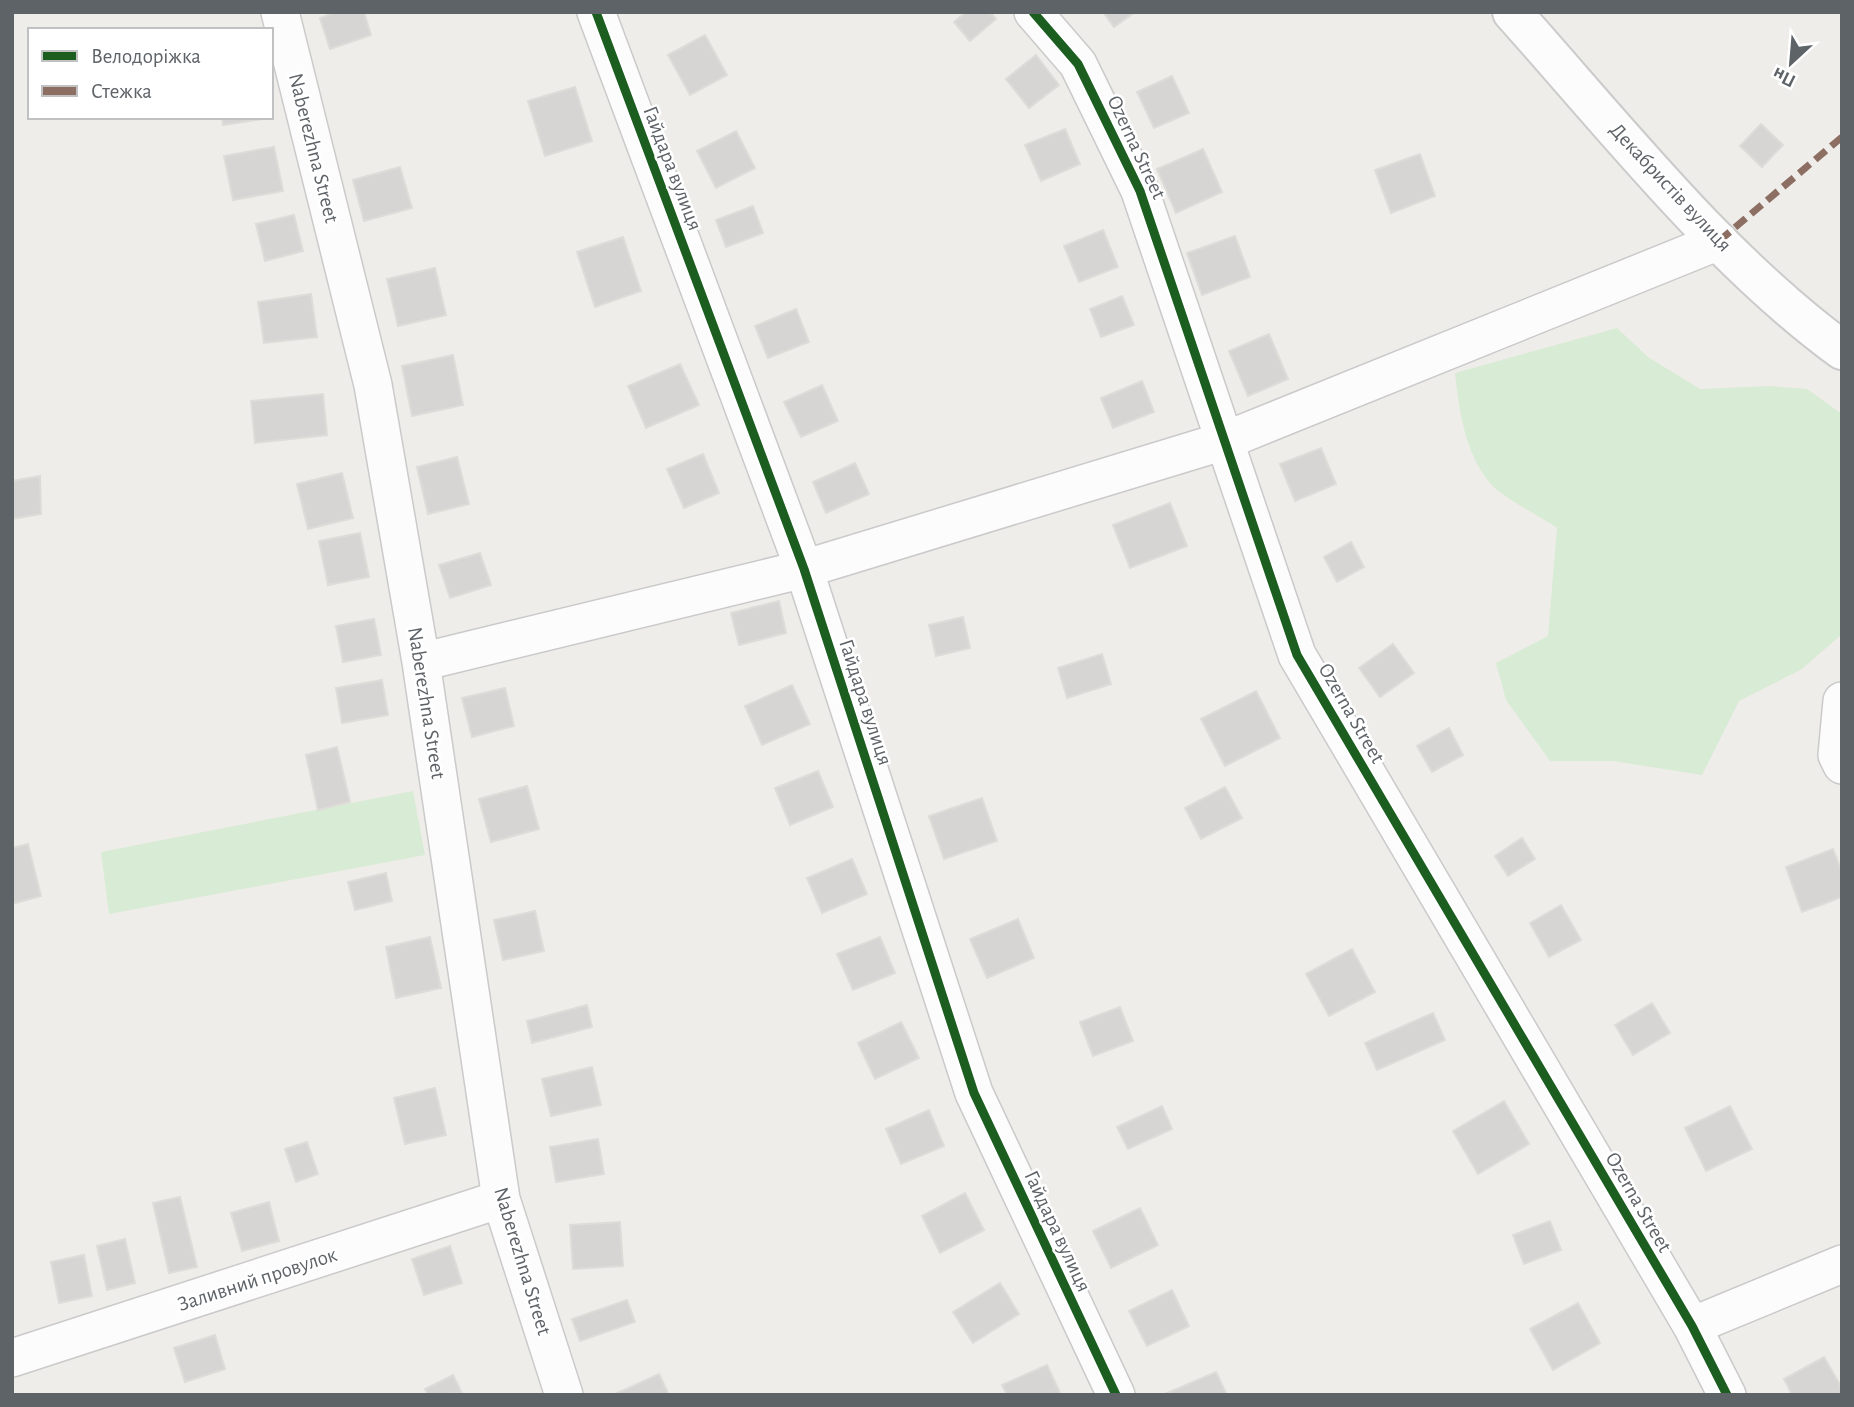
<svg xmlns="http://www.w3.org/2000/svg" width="1854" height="1407" viewBox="0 0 1854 1407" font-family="'Alegreya Sans',sans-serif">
<rect width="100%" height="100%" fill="#efede9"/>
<path fill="#d8ebd4" d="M1617 328 1648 357 1700 389 1770 386 1807 389 1842 414V634L1802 669 1739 701 1702 775 1613 761H1550L1506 700 1496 663 1548 636 1557 528C1539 515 1502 498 1489 482 1465 452 1459 410 1455 373Z
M413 791 425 855 109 914 101 852Z"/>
<path fill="#d6d5d3" stroke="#dedcd8" stroke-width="2" d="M336 12H364L371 35 330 49 320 18Z
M966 12H990L996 19 970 41 954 22Z
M1103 12H1135L1114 27Z
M705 35 727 75 690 95 668 55Z
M1036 55 1059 85 1029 108 1006 79Z
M1172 76 1189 113 1154 128 1137 92Z
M575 87 592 141 545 156 528 101Z
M222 117H263V119L223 125Z
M1761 124 1783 145 1762 167 1740 146Z
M1065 129 1080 164 1041 181 1025 145Z
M736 131 755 168 716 188 697 151Z
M274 147 283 191 233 200 224 156Z
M1203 149 1222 192 1176 213 1157 169Z
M1420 154 1435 196 1391 213 1375 170Z
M400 167 412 208 364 221 353 180Z
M753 206 763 233 726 247 716 220Z
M294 215 303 251 265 261 256 224Z
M1103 230 1118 267 1079 282 1064 246Z
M1235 236 1250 277 1202 295 1187 253Z
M623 237 641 291 595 307 577 252Z
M435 268 446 315 398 326 387 279Z
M311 294 317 337 264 343 258 302Z
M1122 296 1134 325 1101 337 1090 309Z
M796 309 809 342 768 358 755 326Z
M1269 334 1288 379 1248 396 1229 351Z
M453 355 463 405 412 416 402 366Z
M680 364 699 405 646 428 628 386Z
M1142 381 1154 412 1113 428 1101 398Z
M822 385 838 421 801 437 784 402Z
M323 394 327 435 255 443 251 401Z
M1321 448 1336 484 1295 501 1280 464Z
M703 454 719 493 684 508 667 469Z
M457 457 469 504 428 514 417 467Z
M855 463 869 494 826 513 813 482Z
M342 473 353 518 308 529 297 484Z
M40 476 41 514 12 519V481Z
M1170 503 1187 546 1130 568 1113 525Z
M360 533 369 577 328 585 319 541Z
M1351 542 1364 567 1337 582 1324 557Z
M480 553 491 585 450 598 439 565Z
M779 601 786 633 739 645 731 613Z
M963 617 970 648 936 656 929 625Z
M374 619 381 655 343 662 336 626Z
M1393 644 1414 673 1380 697 1359 668Z
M1102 654 1111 684 1067 698 1058 668Z
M382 680 388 715 342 723 336 688Z
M792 685 810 724 762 745 745 706Z
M505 688 514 726 472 737 462 698Z
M1256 691 1280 738 1225 766 1201 719Z
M1449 728 1463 755 1432 772 1417 746Z
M337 747 350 802 318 810 306 755Z
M818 771 833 807 790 825 775 788Z
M527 786 539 829 491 842 479 799Z
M1225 787 1242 818 1201 839 1185 808Z
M982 798 997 841 944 859 929 816Z
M1522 838 1535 859 1508 876 1495 856Z
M28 844 41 896 12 904V848Z
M1833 849 1842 872V897L1802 912 1786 867Z
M852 859 867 894 822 913 807 878Z
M386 873 392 901 355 910 348 882Z
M1561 905 1581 940 1549 957 1530 923Z
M535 911 544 951 503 960 494 920Z
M1018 919 1034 958 987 978 970 939Z
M430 937 441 988 396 998 386 947Z
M880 937 895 973 853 990 837 954Z
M1352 949 1375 992 1329 1016 1306 974Z
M1652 1003 1670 1033 1633 1055 1615 1025Z
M587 1005 592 1027 532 1043 527 1021Z
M1120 1007 1133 1041 1093 1056 1080 1022Z
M1433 1013 1445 1040 1377 1070 1365 1043Z
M901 1022 919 1058 875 1079 858 1043Z
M592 1067 601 1105 551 1116 542 1079Z
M435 1088 446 1135 405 1144 394 1098Z
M1504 1101 1529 1144 1478 1174 1453 1131Z
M1162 1106 1172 1129 1128 1149 1117 1127Z
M1730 1106 1752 1149 1706 1171 1685 1128Z
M929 1110 944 1146 901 1164 886 1129Z
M598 1139 604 1174 556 1182 550 1147Z
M307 1142 318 1174 296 1182 285 1149Z
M965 1193 984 1230 940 1253 922 1216Z
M180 1197 197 1267 169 1273 153 1203Z
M269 1202 279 1241 242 1251 231 1213Z
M1140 1208 1158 1245 1111 1268 1093 1231Z
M1550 1221 1561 1250 1524 1264 1513 1235Z
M620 1222 623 1266 573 1269 570 1225Z
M125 1239 135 1283 107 1290 97 1246Z
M450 1246 462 1283 424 1295 412 1259Z
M84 1255 92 1296 59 1303 51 1262Z
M1000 1283 1019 1314 973 1343 953 1312Z
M1172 1290 1189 1326 1147 1346 1129 1311Z
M627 1300 635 1322 580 1341 572 1319Z
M1578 1303 1600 1343 1553 1370 1530 1329Z
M215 1335 225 1369 185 1382 174 1348Z
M1824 1357 1842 1388V1394L1792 1395 1784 1379Z
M1047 1365 1061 1395H1007L1002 1385Z
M1216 1372 1227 1395H1165V1394Z
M659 1374 669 1395H613Z
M453 1375 462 1393 428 1395 425 1389Z"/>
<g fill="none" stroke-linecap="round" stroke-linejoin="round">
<defs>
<path id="street" d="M280 12 373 385 421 662 501 1199 564 1395
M596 12 804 569 974 1093 1116 1395
M1033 12 1078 64 1140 191 1297 655 1692 1326 1727 1395
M421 662 804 569 1224 441 1719 241
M1842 701 1837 755 1842 765
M1692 1326 1842 1264
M12 1358 501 1199"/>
<path id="secondary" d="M1512 12C1614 126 1719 260 1842 350"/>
</defs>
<use href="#street" stroke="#cacaca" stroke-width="40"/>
<use href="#secondary" stroke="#cbcbcb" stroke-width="42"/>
<use href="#street" stroke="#fdfcfc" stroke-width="37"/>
<use href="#secondary" stroke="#fdfcfc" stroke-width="38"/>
<path stroke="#8d6e63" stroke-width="7" stroke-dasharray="14 7" stroke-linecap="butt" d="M1719 241 1842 137"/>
<defs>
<path id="cycleway" d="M596 12 804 569 974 1093 1116 1395
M1033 12 1078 64 1140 191 1297 655 1692 1326 1727 1395"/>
</defs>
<use href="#cycleway" stroke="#fff" stroke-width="13"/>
<use href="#cycleway" stroke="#1b5e20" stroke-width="9"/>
</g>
<g text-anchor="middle" stroke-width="5" stroke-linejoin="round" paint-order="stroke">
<g font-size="21" fill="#5e6368" stroke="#fff">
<text transform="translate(1137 147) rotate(65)" y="7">Ozerna Street</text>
<text transform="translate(314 148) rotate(76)" y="7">Naberezhna Street</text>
<text transform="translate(673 168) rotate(69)" y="7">Гайдара вулиця</text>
<text transform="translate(1671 187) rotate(47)" y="7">Декабристів вулиця</text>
<text transform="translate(866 702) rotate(72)" y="7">Гайдара вулиця</text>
<text transform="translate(427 703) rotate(81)" y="7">Naberezhna Street</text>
<text transform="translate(1352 713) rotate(60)" y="7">Ozerna Street</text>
<text transform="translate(1639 1202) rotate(60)" y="7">Ozerna Street</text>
<text transform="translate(1058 1231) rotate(65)" y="7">Гайдара вулиця</text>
<text transform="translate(523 1261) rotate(73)" y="7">Naberezhna Street</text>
<text transform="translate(257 1279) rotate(-18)" y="7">Заливний провулок</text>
</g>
</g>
<rect width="1854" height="1407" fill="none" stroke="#5e6368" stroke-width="28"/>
<rect x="28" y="28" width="245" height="91" fill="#ffffff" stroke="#bfc1c3" stroke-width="2"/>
<rect x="42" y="51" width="35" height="10" fill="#1b5e20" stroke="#bfc1c3" stroke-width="2"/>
<text x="91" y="63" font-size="21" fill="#5e6368">Велодоріжка</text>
<rect x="42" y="86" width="35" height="10" fill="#8d6e63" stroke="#bfc1c3" stroke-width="2"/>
<text x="91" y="98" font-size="21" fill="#5e6368">Стежка</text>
<g transform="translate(1791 63) rotate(206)" stroke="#ffffff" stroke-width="5" paint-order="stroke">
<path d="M0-5L12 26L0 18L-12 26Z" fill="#5e6368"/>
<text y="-10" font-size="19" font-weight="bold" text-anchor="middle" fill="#5e6368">Пн</text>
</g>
</svg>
